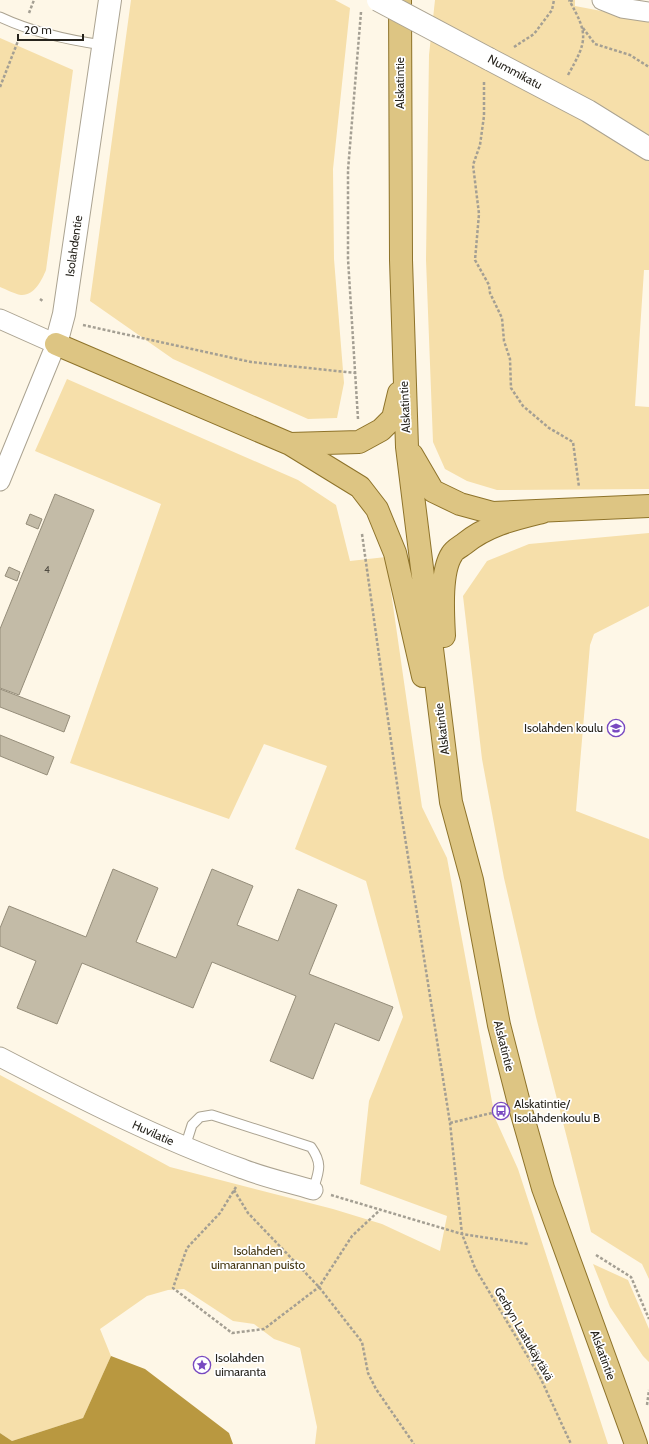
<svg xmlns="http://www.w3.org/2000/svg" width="649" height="1444" viewBox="0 0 649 1444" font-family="Cabin,sans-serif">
<rect width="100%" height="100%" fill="#fef7e7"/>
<path fill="#f6dfaa" d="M131 0H335L350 8 333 169 334 259 344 383 337 418 308 419 173 359 90 301Z
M435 0H575V6L649 20V270H644L635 406 649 407V489L497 490 467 481 445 469 433 442 426 260 429 55Z
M0 38 73 70 46 270C42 280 34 296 21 295 14 294 6 289 0 287Z
M67 379 298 480 336 505 350 561 386 557 422 807 447 858 495 1118 518 1169 608 1444H315L317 1427 300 1348 274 1339 254 1324 233 1321 184 1289 168 1290 147 1296 100 1329 111 1356 83 1418 12 1441 0 1433V1075L170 1167 333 1209 382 1224 440 1251 447 1216 360 1184 369 1101 403 1017 366 881 295 849 327 766 264 744 229 819 70 763 161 504 35 451Z
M649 533V606L594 634 590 645 576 811 649 839V1279L642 1264 591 1232 536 1017 504 878 482 759 463 596 487 561 529 544Z
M593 1264 628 1280 649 1329V1362L643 1356 610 1307Z"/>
<path fill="#b99840" d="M111 1356 145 1369 229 1433 233 1444H0V1433L12 1441 83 1418Z"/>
<path fill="#c3bba7" stroke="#958d7a" d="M55 494 94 510 19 695 0 688V629Z
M30 514 42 519 38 529 26 524Z
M9 567 20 572 17 581 5 576Z
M0 689 70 716 64 732 0 707Z
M0 735 54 757 47 775 0 756Z
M113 869 158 888 136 942 176 958 212 869 253 886 237 925 278 941 298 889 337 905 309 974 393 1007 379 1041 335 1023 313 1079 270 1061 296 996 212 962 193 1008 82 963 57 1024 17 1008 36 961 0 946V928L9 906 86 937Z"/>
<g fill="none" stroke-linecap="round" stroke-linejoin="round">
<defs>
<path id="lane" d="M0 17C32 32 68 40 103 45
M185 1147 192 1125 200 1117 212 1115 311 1147C323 1164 319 1171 313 1190"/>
<path id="street" d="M602 0 622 8 649 12
M0 319 56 344 0 481
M0 1057C79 1098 159 1139 243 1169 266 1178 290 1183 313 1190"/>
<path id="secondary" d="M489 59 588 111 649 149
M56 344 64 314 110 0"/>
<path id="primary" d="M400 0 401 260 407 447 451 802 472 880 499 1025 520 1107 543 1188 636 1444
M56 344 290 444 360 487 377 509 395 553 423 676
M290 444 359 442 381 430 393 418 399 393
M412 455 433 491 460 504 493 513 649 506
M444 636C443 615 440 572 452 554 454 550 460 547 464 544 487 525 514 519 542 512"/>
</defs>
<use href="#lane" stroke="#aba391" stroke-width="11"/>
<use href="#street" stroke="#aba391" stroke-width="21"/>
<use href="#secondary" stroke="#aba391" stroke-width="24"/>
<use href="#primary" stroke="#8e732a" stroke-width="24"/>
<path stroke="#a49f93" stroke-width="2.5" stroke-dasharray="3 2" stroke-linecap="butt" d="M570 1 574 0
M29 13 34 0
M583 28 595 44 630 55 649 67
M514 47 534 34 552 10 554 0
M568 75C587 41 589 35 569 0
M484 82V116L480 145 473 165 479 214 475 260 489 285 490 293 502 318 504 341 510 359 511 388 523 406 549 428 573 442 579 487
M0 87 18 41
M40 299 44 302
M83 325 251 362 356 373
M358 419 348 259V170L361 12
M362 534 401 812 450 1123 462 1234 475 1268 540 1377 571 1444
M450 1123 500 1111
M236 1187 220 1213 187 1248 173 1288 232 1333 264 1329 319 1287 352 1236 381 1209
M234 1190 248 1213 319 1287 362 1342 368 1373 376 1389 414 1444
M331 1195 462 1234 528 1244
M596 1255 631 1277 649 1319
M647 1405 649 1390"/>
<use href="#lane" stroke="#fff" stroke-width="9"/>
<use href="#street" stroke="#fff" stroke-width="19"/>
<use href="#secondary" stroke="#fff" stroke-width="22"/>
<use href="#primary" stroke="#ddc583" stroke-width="22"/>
<defs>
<path id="secondary-bridge" d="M378 0 489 59"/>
</defs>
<use href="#secondary-bridge" stroke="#aba391" stroke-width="24" stroke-linecap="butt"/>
<use href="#secondary-bridge" stroke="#fff" stroke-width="22"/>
</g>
<defs>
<symbol id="school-ring" viewBox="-11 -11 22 22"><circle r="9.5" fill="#fff" stroke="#7849c1" stroke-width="1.5"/><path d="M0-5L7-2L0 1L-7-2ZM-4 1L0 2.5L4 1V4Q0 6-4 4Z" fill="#7849c1"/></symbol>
<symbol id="bus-ring" viewBox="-11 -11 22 22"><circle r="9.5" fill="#fff" stroke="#7849c1" stroke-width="1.5"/><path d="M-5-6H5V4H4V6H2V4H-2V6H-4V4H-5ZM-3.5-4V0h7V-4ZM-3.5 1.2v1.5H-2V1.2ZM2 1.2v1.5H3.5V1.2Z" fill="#7849c1"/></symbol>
<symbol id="sight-ring" viewBox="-11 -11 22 22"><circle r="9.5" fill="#fff" stroke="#7849c1" stroke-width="1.5"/><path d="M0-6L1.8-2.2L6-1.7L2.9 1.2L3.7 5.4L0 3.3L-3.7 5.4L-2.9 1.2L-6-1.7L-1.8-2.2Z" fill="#7849c1"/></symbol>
</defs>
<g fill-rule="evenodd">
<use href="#school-ring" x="606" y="718" width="20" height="20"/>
<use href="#bus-ring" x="491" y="1101" width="20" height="20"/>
<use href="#sight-ring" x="192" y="1355" width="20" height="20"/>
</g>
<g text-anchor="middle" stroke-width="3.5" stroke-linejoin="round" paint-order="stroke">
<g font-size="10" fill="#4e4a40">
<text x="47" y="573">4</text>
</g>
<g font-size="12" fill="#27241d" stroke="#fff">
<text transform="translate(515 72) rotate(28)" y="4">Nummikatu</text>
<text transform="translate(400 83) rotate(-90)" y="4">Alskatintie</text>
<text transform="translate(74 246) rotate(-82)" y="4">Isolahdentie</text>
<text transform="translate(405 407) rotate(-93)" y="4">Alskatintie</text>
<text transform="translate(442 729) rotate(-97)" y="4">Alskatintie</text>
<text transform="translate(504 1046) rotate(76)" y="4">Alskatintie</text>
<text transform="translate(153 1133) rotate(24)" y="4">Huvilatie</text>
<text transform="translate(524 1334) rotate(60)" y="4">Gerbyn Laatukäytävä</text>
<text transform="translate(603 1355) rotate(70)" y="4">Alskatintie</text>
</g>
<g font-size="12" fill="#27241d" stroke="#fff" text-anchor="start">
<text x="603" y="732" text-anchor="end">Isolahden koulu</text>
<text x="514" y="1108">Alskatintie/<tspan x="514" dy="14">Isolahdenkoulu B</tspan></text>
<text x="215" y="1362">Isolahden<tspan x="215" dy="14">uimaranta</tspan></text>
</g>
<g font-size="12" fill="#43350f" stroke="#fff">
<text x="258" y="1255">Isolahden<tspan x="258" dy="14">uimarannan puisto</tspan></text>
</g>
</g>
<path d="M18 34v6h65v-6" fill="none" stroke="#27241d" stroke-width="2"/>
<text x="24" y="34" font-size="12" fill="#27241d" stroke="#ffffff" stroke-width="3" paint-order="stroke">20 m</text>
</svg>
